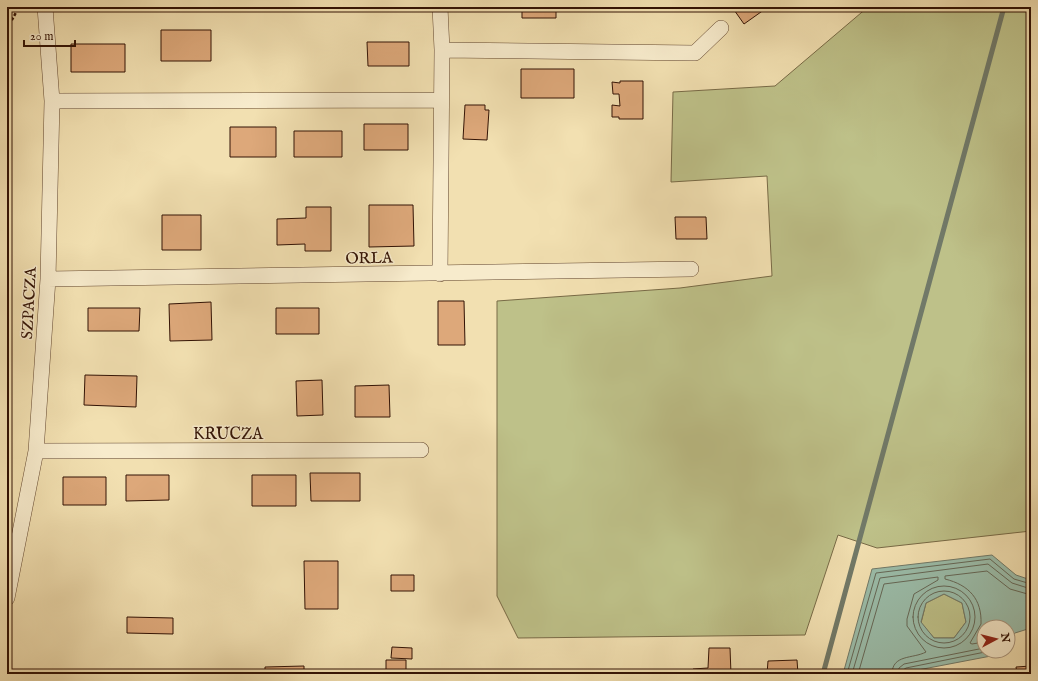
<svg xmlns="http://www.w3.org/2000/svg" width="1038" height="681" viewBox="0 0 1038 681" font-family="'IM FELL English',serif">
<rect width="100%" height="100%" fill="#f2e0b1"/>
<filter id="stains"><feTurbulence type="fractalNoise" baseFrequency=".005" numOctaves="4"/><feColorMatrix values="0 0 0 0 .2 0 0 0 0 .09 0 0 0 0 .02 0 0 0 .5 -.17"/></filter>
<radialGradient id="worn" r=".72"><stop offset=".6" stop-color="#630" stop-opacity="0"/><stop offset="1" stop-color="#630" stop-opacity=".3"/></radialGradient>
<path fill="#bec189" stroke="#786a46" d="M868 7H1031V531L877 548 838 535 805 635 518 638 497 596V301L680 288 772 276 767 176 671 182 673 92 775 86Z
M944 594 962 603 966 622 954 638H934L921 623 926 603Z"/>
<path fill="#9bbdaa" stroke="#717968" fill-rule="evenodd" d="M992 555 1016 575 1031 580V628L1015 633 1008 640V627H984V651H996L991 656 897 674H843L872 569ZM944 594 962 603 966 622 954 638H934L921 622 926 603Z"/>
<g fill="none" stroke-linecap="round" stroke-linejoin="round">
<path stroke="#666857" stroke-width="1" d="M913 617a31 31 0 1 1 62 0a31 31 0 1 1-62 0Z
M918 617a26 26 0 1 1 52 0a26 26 0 1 1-52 0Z
M984 642 972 644 970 643 981 624C982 599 969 585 945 579V576L987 571 1010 589 1031 595
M847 674 876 573 990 559 1014 579 1031 584
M852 674 880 578 988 564 1012 583 1031 589
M858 674 884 584 938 577V580L914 594 907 619V626L926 652C913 659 892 654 892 674
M898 674 899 668 904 664 984 648
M903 674V670L906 668 990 651"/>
<path stroke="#717968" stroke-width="5" d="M823 674 1004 7"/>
</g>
<path fill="#dda87a" stroke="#321204" d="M522 7H556V18H522Z
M732 7H768L744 24Z
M161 30H211V61H161Z
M367 42H409V66H368Z
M71 44H125V72H71Z
M521 69H574V98H521Z
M620 81H643V119H619V117H612V105L620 106 619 94H613L612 82 620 83Z
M465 105H485V110H489L487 140 463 139Z
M364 124H408V150H364Z
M230 127H276V157H230Z
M294 131H342V157H294Z
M369 205H413L414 246 369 247Z
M306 207H331V251H305V244L277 245V219L306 218Z
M162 215H201V250H162Z
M675 217H706L707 239H676Z
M438 301H464L465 345H438Z
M211 302 212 340 170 341 169 304Z
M88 308H140L139 331H88Z
M276 308H319V334H276Z
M85 375 137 376 136 407 84 405Z
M322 380 323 415 297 416 296 381Z
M389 385 390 417H355V386Z
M310 473H360V501H311Z
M126 475H169V500L126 501Z
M252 475H296V506H252Z
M63 477H106V505H63Z
M304 561H338V609H305Z
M391 575H414V591H391Z
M127 617 173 618V634L127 633Z
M392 647 412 648V659L391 658Z
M709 648H730L731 674H693V669L708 668Z
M386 660H406V674H386Z
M797 660 798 674H767L768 661Z
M304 666V674H265V667Z
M1031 666V674H1017L1016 667Z"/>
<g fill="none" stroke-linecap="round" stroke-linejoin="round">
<defs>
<path id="street" d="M442 50 695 53 721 28
M52 101 441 100
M440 274 442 50 440 7
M48 279 691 269
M36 451 421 450
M7 598 36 451 48 279 52 101 45 7"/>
</defs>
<use href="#street" stroke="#62462f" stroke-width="16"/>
<path stroke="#321204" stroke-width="2.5" stroke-dasharray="3 2" stroke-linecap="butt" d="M7 29 19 7"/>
<use href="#street" stroke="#f7ebcc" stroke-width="15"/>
</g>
<g text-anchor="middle" stroke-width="3" stroke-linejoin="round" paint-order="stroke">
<g font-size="16" fill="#321204" stroke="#f7ebcc">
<text transform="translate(369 257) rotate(-1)" y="6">ORLA</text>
<text transform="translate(28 303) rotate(-87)" y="6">SZPACZA</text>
<text x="228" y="439">KRUCZA</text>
</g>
</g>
<rect width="1038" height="681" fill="none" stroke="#f2e0b1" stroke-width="24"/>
<rect x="8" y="8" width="1022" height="665" fill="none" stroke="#321204" stroke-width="2"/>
<rect x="12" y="12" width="1014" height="657" fill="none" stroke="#321204"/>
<g transform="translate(996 639) rotate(83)"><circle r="19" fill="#f7ebcc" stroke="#a8947c"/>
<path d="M0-3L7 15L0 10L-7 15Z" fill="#8f2418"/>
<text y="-6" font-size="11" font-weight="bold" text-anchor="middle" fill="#321204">N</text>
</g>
<path d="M24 40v6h51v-6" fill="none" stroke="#321204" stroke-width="2"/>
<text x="30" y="40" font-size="12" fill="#321204" stroke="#f7ebcc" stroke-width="3" paint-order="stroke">20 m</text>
<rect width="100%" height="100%" filter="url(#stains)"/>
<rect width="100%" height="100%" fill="url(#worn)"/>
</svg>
